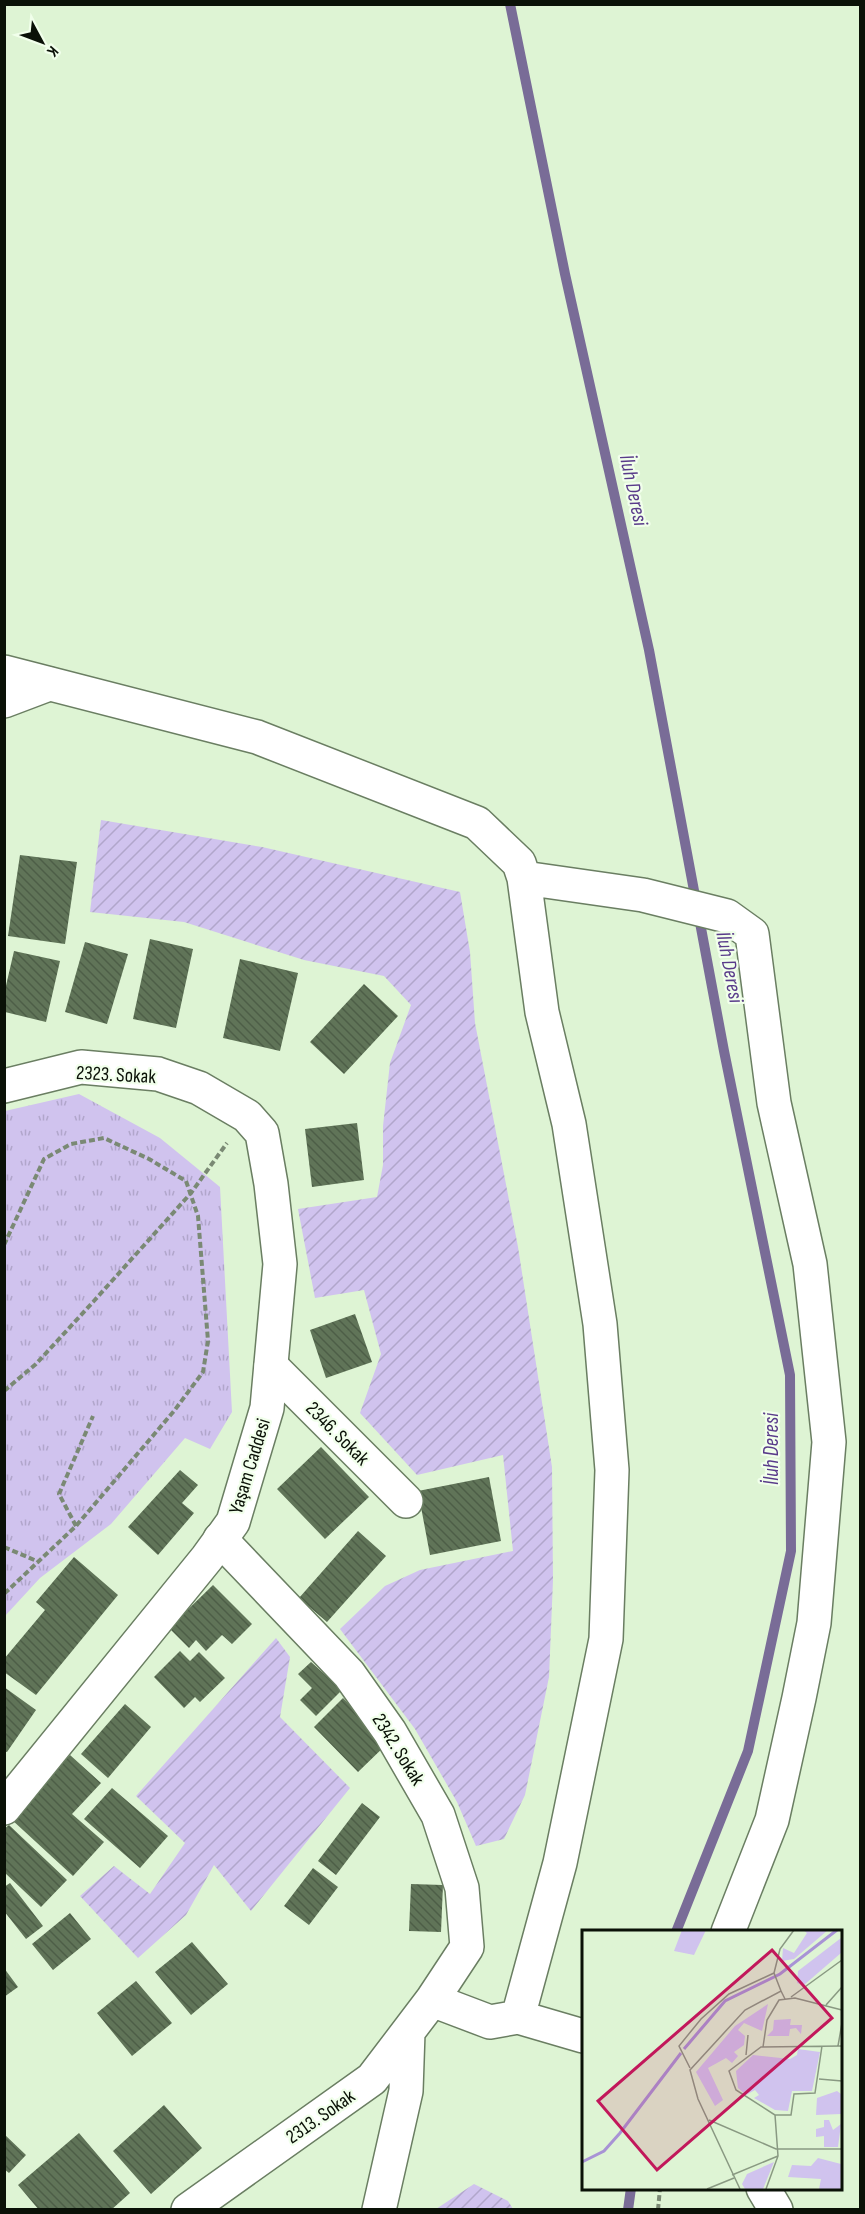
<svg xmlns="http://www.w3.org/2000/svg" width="865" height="2214" viewBox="0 0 865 2214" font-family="'Sofia Sans Condensed',sans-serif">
<defs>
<pattern id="park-tufts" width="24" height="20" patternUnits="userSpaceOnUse" patternTransform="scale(1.5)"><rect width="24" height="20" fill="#d0c3ee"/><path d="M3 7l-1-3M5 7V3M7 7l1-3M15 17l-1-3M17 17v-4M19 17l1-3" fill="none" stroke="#b1a6cb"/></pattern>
<pattern id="garden-furrows" width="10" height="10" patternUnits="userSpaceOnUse" patternTransform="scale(1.5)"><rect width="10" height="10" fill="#d0c3ee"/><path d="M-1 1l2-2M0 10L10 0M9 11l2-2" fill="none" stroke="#b1a6cb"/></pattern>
<pattern id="building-back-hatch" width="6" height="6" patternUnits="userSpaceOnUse" patternTransform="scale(1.5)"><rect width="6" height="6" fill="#607458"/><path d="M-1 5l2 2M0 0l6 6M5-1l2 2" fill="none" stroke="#4d5e47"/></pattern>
</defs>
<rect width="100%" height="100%" fill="#def4d4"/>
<path fill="url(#park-tufts)" d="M79 1094 160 1138 220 1187 232 1412 210 1449 185 1438 111 1524 40 1578 5 1616V1111Z"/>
<path fill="url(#garden-furrows)" d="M101 820 262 847 460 892 470 952 475 1023 518 1247 552 1467 553 1580 549 1677 525 1795 504 1839 476 1846 457 1802 415 1729 340 1629 385 1586 420 1570 513 1551 503 1455 417 1475 360 1413 381 1354 364 1290 315 1298 298 1209 377 1197 383 1165V1126L390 1063 411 1005 384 976 304 960 184 922 90 912Z
M276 1638 290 1657 280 1717 350 1788 251 1911 214 1865 186 1915 138 1958 80 1896 114 1866 150 1894 185 1843 136 1796Z
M474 2184 508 2201 513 2209H436Z"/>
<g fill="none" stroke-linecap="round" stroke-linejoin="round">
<path stroke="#796c97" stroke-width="10" d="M510 4 565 274 649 650 724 1051 790 1375 791 1551 748 1751 676 1932
M628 2210 631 2188"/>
</g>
<path fill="url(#building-back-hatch)" d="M20 855 77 862 65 944 8 936Z
M150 939 193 949 176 1028 133 1019Z
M85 942 128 954 107 1024 65 1012Z
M14 951 60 961 46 1022 5 1012V990Z
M240 959 298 973 280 1051 223 1038Z
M364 984 398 1016 344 1074 310 1042Z
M357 1123 364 1180 312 1187 305 1129Z
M355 1314 372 1362 326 1378 310 1330Z
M321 1447 369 1497 325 1539 277 1489Z
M180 1470 198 1485 182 1503 194 1513 158 1555 128 1527Z
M489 1477 501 1541 430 1555 418 1491Z
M358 1531 386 1556 327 1622 299 1598Z
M74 1557 118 1595 36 1695 4 1672V1659L45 1610 36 1602Z
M213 1585 252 1624 232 1644 222 1635 206 1651 196 1640 189 1648 169 1628Z
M180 1651 190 1661 199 1652 225 1678 200 1702 195 1697 184 1708 154 1677Z
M311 1662 342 1690 316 1716 300 1700 312 1688 298 1674Z
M4 1687 36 1710 7 1752 4 1751Z
M343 1698 388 1743 358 1772 314 1727Z
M125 1704 151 1727 108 1778 81 1754Z
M70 1755 101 1783 72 1814 104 1842 73 1876 11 1819Z
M112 1788 168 1836 140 1868 84 1819Z
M362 1803 380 1817 336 1875 318 1861Z
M9 1825 67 1880 41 1907 4 1872V1829Z
M313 1868 338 1887 309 1925 284 1906Z
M10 1883 43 1926 26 1939 4 1911V1887Z
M411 1884 443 1885 441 1932 409 1931Z
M70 1913 91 1939 53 1970 32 1944Z
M192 1942 228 1984 191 2015 155 1972Z
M4 1968 18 1987 4 1997Z
M136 1981 172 2023 132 2056 97 2013Z
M164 2105 202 2148 151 2194 113 2151Z
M79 2133 130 2193 111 2210H39L18 2185Z
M4 2134 26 2155 9 2173 4 2169Z"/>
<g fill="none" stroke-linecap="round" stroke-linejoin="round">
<defs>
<path id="street" d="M4 672 257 737 477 823 519 863 524 878 542 1012 569 1124 600 1324 612 1470 606 1639 560 1863 518 2017 490 2022 432 2000
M524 878 643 895 727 916 752 934 774 1103 810 1264 829 1442 814 1623 799 1698 772 1820 728 1932
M271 1366 406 1501
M518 2017 583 2036
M763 2188 776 2210
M188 2210 372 2079 432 2000 467 1947 462 1888 438 1815 390 1732 349 1674 220 1539
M379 2210 406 2091 408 2032"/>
<path id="secondary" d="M4 701 49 684
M4 1086 81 1067 158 1074 199 1088 247 1116 262 1133 271 1184 280 1264 267 1408 233 1522 207 1558 4 1808"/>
</defs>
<use href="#street" stroke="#6a7e62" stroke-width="36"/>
<use href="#secondary" stroke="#6a7e62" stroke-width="36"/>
<path stroke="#7a8974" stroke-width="4" stroke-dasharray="6 3" stroke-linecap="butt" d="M4 1245 44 1159 71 1144 104 1138 149 1159 186 1181 198 1216 208 1341 203 1372 174 1411 76 1526 4 1594
M4 1391 36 1364 93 1302 191 1193 227 1143
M76 1526 59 1494 93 1416
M4 1547 39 1562
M658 2210 660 2188"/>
<use href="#street" stroke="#fff" stroke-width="33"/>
<use href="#secondary" stroke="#fff" stroke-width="33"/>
</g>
<g text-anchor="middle" stroke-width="4.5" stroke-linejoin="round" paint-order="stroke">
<g font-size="20" fill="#0a1107" stroke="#f1ffeb">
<text transform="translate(116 1074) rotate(3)" y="7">2323. Sokak</text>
<text transform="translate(338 1433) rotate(45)" y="7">2346. Sokak</text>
<text transform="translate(249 1466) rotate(-73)" y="7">Yaşam Caddesi</text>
<text transform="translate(399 1749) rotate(58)" y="7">2342. Sokak</text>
<text transform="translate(320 2116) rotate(-35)" y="7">2313. Sokak</text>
</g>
<g font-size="21" font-style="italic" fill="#593b8a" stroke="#f1ffeb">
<text transform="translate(634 490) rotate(78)" y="7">İluh Deresi</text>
<text transform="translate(730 967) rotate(79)" y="7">İluh Deresi</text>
<text transform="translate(771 1449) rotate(-90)" y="7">İluh Deresi</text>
</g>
</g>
<g transform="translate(582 1930)">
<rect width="260" height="260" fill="#def4d4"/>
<path d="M216 119 238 122 230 161H210L206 181 193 180 172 168 177 165 173 160 164 165 156 158 154 141 171 125 208 129 215 125ZM192 232 181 259H163L160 254 165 244Z" fill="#d0c3ee"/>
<path d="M100 0H124L112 25 92 21ZM221 0H246L212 29 200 31 201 18 212 23 225 3ZM259 8V23L222 55 215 53 216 41ZM186 74 180 101 162 93 156 100 163 106 162 115 152 122 156 126 150 133 144 128 126 138 141 170 133 176 114 142 153 96ZM209 89 208 95H220L219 104 214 98 208 99 207 106H185L191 100 192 90ZM255 161 259 164V184L234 185 235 168ZM242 190H247L251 200 259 194 256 217H242V206L234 207V199L242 197ZM236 228 259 234V259H237L239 249 206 247 210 235 229 236Z" fill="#d0c3ee"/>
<path fill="none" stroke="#a893d5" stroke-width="3" d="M102 119 143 71 198 44 255 0M0 232 22 221 38 203 99 123"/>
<path fill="none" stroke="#899982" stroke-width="1.5" d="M199 61 192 43 198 19 212 0M209 67 260 30M244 75 260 57M256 116 260 93M181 117 185 90 197 70 213 68 260 80M164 125 166 105M108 138 97 116 119 89 147 64 192 43M237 149 260 151M193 185H209L212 164 233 163 240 116M127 190 194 219H260M150 245 196 226M125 259 152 248M158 259 116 169 108 140 163 80 199 61 203 69M184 259 196 226 193 185 154 160 147 141 179 117 260 116"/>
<path fill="#c2185b" fill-opacity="0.15" stroke="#c2185b" stroke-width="3" d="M190 20 250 88 75 240 16 171Z"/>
<rect width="260" height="260" fill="none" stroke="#0a1107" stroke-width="3"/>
</g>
<rect width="865" height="2214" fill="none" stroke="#0a1107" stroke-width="12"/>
<g transform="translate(42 42) rotate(131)" stroke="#f1ffeb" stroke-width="4.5" paint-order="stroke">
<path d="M0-4.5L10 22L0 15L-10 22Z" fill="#0a1107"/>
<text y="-9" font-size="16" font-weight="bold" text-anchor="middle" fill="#0a1107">K</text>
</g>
</svg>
